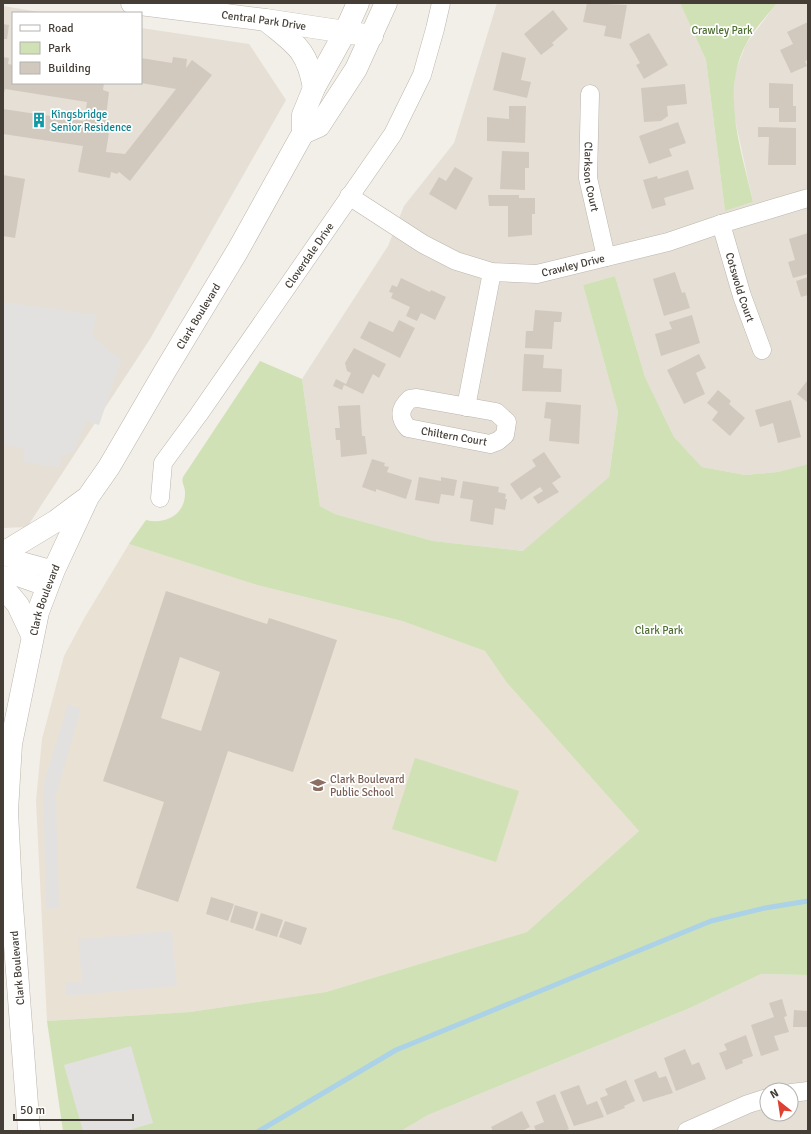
<svg xmlns="http://www.w3.org/2000/svg" width="811" height="1134" viewBox="0 0 811 1134" font-family="Signika,sans-serif">
<rect width="100%" height="100%" fill="#f2eee8"/>
<path fill="#e5dfd6" fill-rule="evenodd" d="M497 3H680L706 60 725 211 753 202 733 110 735 73 746 44 777 3H808V464L778 472 745 475 702 467 674 437 645 377 615 276 583 285 618 412 609 477 524 551 433 541 335 514 320 506 302 379 388 246 404 206 454 143Z
M3 6 45 13H13V83H141V28L249 44 286 100 150 339 27 527 3 528Z
M761 974 808 975V1131H401L428 1115 690 1008ZM767 1090H791V1114H767Z"/>
<path fill="#e9e1d3" d="M129 544 257 585 402 621 485 651 507 683 639 831 527 932 326 992 190 1012 47 1021 36 801 42 739 64 656 85 617Z"/>
<path fill="#d0e1b5" d="M680 3H777C767 16 753 30 746 44 720 93 742 152 753 202L725 211 706 60Z
M615 276 645 377 674 437 702 467 745 475 778 472 808 464V975L761 974 690 1008 428 1115 401 1131H63L47 1021 190 1012 326 992 527 932 639 831 507 683 485 651 402 621 257 585 129 544 146 520C166 525 186 514 185 492 185 486 181 483 183 477L260 361 302 379 320 506 335 514 433 541 523 551 609 477 618 412 583 285Z
M415 758 519 791 496 862 392 829Z"/>
<path fill="#e3e1df" d="M3 302 97 315 92 335 108 350 121 359 99 425 86 421 74 451 62 456 59 467 23 462 24 449 3 445Z
M68 704 81 709 56 795 59 908 46 909 43 799 44 782Z
M172 931 177 986 66 996 65 983 82 981 78 939Z
M131 1046 153 1123 126 1131H83L64 1065Z"/>
<g fill="none" stroke-linecap="round" stroke-linejoin="round">
<path stroke="#abd2e7" stroke-width="5" d="M259 1131 396 1050 711 921 765 908 808 901"/>
</g>
<path fill="#d2c9be" fill-rule="evenodd" d="M587 3 627 5 621 39 604 36 606 26 583 22Z
M553 10 568 29 552 43 554 45 541 55 524 34Z
M808 22V60L805 61 807 66 791 73 780 50 793 44 787 32Z
M3 24 9 25 7 39H3Z
M649 33 668 65 644 79 636 65 640 63 629 44Z
M502 52 526 58 521 80 531 82 527 98 493 90Z
M3 57 9 58 8 64 13 65V83H104L103 90 109 92 105 125 110 126 106 152 125 154 176 89 141 83V58L172 63 173 57 187 59 186 68 192 60 212 75 130 181 119 172 117 174 111 172 110 178 78 172 83 146 3 134V109L84 121 87 102 5 89 3 97Z
M769 83 793 84V106H796V122H779V108H769Z
M685 84 687 104 667 106 668 116 661 121 644 122 641 88Z
M509 106H526L525 143 487 141V117L509 119Z
M678 122 686 143 669 149 672 156 649 164 639 136Z
M758 127 796 128V165H768L769 137H758Z
M502 151 529 152V168H525V190L500 189Z
M455 167 473 178 456 210 429 194 439 177 446 181Z
M688 170 694 189 664 198 666 205 652 209 643 180 657 176 658 179Z
M3 175 25 179 15 238 3 236Z
M488 195H519V198H535V214H532V235L508 237V206H489Z
M808 233V274L793 278 788 262 795 260 789 239Z
M675 272 682 293 685 292 690 308 664 316 653 279Z
M808 277V295L801 297 796 281Z
M401 278 430 292 431 290 446 297 435 320 421 313 417 321 406 316 410 307 391 298 393 293 389 292 392 285 397 287Z
M535 310 562 312 561 322H554L552 349 525 348 526 331H533Z
M692 315 700 343 661 356 655 334 672 329 669 322Z
M399 320 415 328 400 358 360 338 369 321 393 332Z
M354 348 386 364 379 378 373 374 363 394 344 385 342 390 333 386 336 379 346 384 351 373 347 371 345 363Z
M524 354 544 355 543 368 562 369 561 392 522 391Z
M699 354 706 368 696 373 705 394 684 404 667 370Z
M807 381 808 382V403L797 394Z
M718 390 731 401 729 404 745 418 730 436 712 420 718 412 707 403Z
M791 400 801 437 778 443 773 423 760 427 755 410Z
M546 402 581 405 579 444 549 441 551 419 544 418Z
M360 405 362 436H365L367 454 341 457 340 440H336L335 428H340L338 406Z
M544 452 561 477 552 483 559 492 538 504 533 497 543 491 540 487 521 500 510 484 536 466 532 460Z
M372 459 385 463 384 466 389 467 387 472 412 480 406 499 376 489V492L362 487Z
M419 477 441 481V477L457 480 454 496 441 494 439 504 415 500Z
M463 481 499 487 498 492 506 494 505 499H507L505 510 495 508 493 525 470 521 473 500 460 498Z
M166 591 267 624 269 618 337 640 293 772 228 751 178 902 136 888 164 802 103 781ZM180 657 220 672 201 731 161 718Z
M211 897 234 904 228 921 206 914Z
M235 905 258 912 253 929 230 922Z
M261 913 283 920 277 937 255 930Z
M285 921 307 928 301 945 279 937Z
M782 999 787 1016 784 1017 789 1032 774 1036 779 1050 761 1056 751 1025 774 1017 769 1003Z
M794 1010 808 1011V1027H793Z
M746 1035 753 1056 742 1060 743 1063 726 1070 719 1053 727 1050 724 1044Z
M685 1049 692 1065 699 1062 706 1079 676 1091 664 1058Z
M656 1071 659 1078 666 1076 673 1093 643 1102 634 1080Z
M626 1080 635 1101 624 1106 625 1108 607 1115 600 1098 608 1095 605 1089Z
M579 1085 587 1105 597 1101 604 1117 574 1126 560 1092Z
M555 1094 569 1129 564 1131H536L534 1126 544 1122 536 1102Z
M522 1111 530 1127 522 1131H493L491 1127Z"/>
<g fill="none" stroke-linecap="round" stroke-linejoin="round">
<defs>
<g id="minor">
<path id="s1" d="M590 94 588 178 606 257"/>
<path id="s2" d="M349 196 423 244 456 261 492 272 537 274 668 242 721 224 808 198"/>
<path id="s3" d="M721 224 742 296 762 350"/>
<path d="M417 398 496 412 507 422 505 435 498 441 490 444 408 428C398 417 400 408 410 399Z"/>
<path d="M466 407 492 272"/>
<path id="s4" d="M160 498 163 463 199 414 393 134 422 75 435 29 441 3"/>
<path d="M3 556 54 570"/>
<path d="M3 575 15 576 46 587"/>
<path d="M791 1093 808 1091"/>
<path d="M687 1131 748 1104 767 1098"/>
</g>
<g id="tertiary">
<path id="s5" d="M132 3 266 20 372 36"/>
<path d="M267 21C296 45 307 49 314 88"/>
<path d="M303 133 319 126 356 69 386 3"/>
<path d="M3 553 56 521 84 500"/>
<path d="M3 587 18 605 32 635"/>
<path id="s6" d="M29 1131 11 892 7 811 11 744 38 612 54 570 88 497 109 467 165 371 238 250 303 133V115L314 88 345 32 358 3"/>
</g>
</defs>
<use href="#minor" stroke="#bcb5ab" stroke-width="19"/>
<use href="#tertiary" stroke="#bcb5ab" stroke-width="23"/>
<use href="#minor" stroke="#fff" stroke-width="18"/>
<use href="#tertiary" stroke="#fff" stroke-width="22"/>
</g>
<defs>
<symbol id="building-bare" viewBox="-9 -9 18 18"><path d="M-4-6H4V6H1V3H-1V6H-4ZM-2.5-4.3h1.7v1.8h-1.7ZM.8-4.3h1.7v1.8H.8ZM-2.5-1h1.7V.8h-1.7ZM.8-1h1.7V.8H.8Z" fill="#0f9aa8" stroke="#fff" stroke-width="2.5" paint-order="stroke"/></symbol>
<symbol id="school-bare" viewBox="-9 -9 18 18"><path d="M0-5L7-2L0 1L-7-2ZM-4 1L0 2.5L4 1V4Q0 6-4 4Z" fill="#8d6e63" stroke="#fff" stroke-width="2.5" paint-order="stroke"/></symbol>
</defs>
<g fill-rule="evenodd">
<use href="#building-bare" x="28" y="109" width="22" height="22"/>
<use href="#school-bare" x="307" y="774" width="22" height="22"/>
</g>
<g text-anchor="middle" stroke-width="3.5" stroke-linejoin="round" paint-order="stroke">
<g font-size="11" fill="#443e37" stroke="#fff">
<text dy="4" stroke="none"><textPath href="#s5" startOffset="133">Central Park Drive</textPath></text>
<text dy="4" stroke="none"><textPath href="#s1" startOffset="83">Clarkson Court</textPath></text>
<text dy="4" stroke="none"><textPath href="#s4" startOffset="289">Cloverdale Drive</textPath></text>
<text dy="4" stroke="none"><textPath href="#s2" startOffset="245">Crawley Drive</textPath></text>
<text dy="4" stroke="none"><textPath href="#s3" startOffset="66">Cotswold Court</textPath></text>
<text dy="4" stroke="none"><textPath href="#s6" startOffset="860">Clark Boulevard</textPath></text>
<text transform="translate(454 436) rotate(10)" y="4">Chiltern Court</text>
<text dy="4" stroke="none"><textPath href="#s6" startOffset="536">Clark Boulevard</textPath></text>
<text transform="translate(17 968) rotate(-95)" y="4">Clark Boulevard</text>
</g>
<g font-size="11" fill="#4d6e32" stroke="#fff">
<text x="722" y="34">Crawley Park</text>
<text x="659" y="634">Clark Park</text>
</g>
<g font-size="11" fill="#0d838f" stroke="#fff" text-anchor="start">
<text x="51" y="118">Kingsbridge<tspan x="51" dy="13">Senior Residence</tspan></text>
</g>
<g font-size="11" fill="#785e54" stroke="#fff" text-anchor="start">
<text x="330" y="783">Clark Boulevard<tspan x="330" dy="13">Public School</tspan></text>
</g>
</g>
<rect width="811" height="1134" fill="none" stroke="#443e37" stroke-width="8"/>
<rect x="12" y="12" width="130" height="72" fill="#ffffff" stroke="#b4b2af"/>
<rect x="20" y="25" width="20" height="6" fill="#ffffff" stroke="#b4b2af"/>
<text x="48" y="32" font-size="12" fill="#443e37">Road</text>
<rect x="20" y="42" width="20" height="12" fill="#d0e1b5" stroke="#b4b2af"/>
<text x="48" y="52" font-size="12" fill="#443e37">Park</text>
<rect x="20" y="62" width="20" height="12" fill="#d2c9be" stroke="#b4b2af"/>
<text x="48" y="72" font-size="12" fill="#443e37">Building</text>
<g transform="translate(779 1102) rotate(330)"><circle r="19" fill="#ffffff" stroke="#b4b2af"/>
<path d="M0-3L7 15L0 10L-7 15Z" fill="#df4031"/>
<text y="-6" font-size="11" font-weight="bold" text-anchor="middle" fill="#443e37">N</text>
</g>
<path d="M14 1114v6h119v-6" fill="none" stroke="#443e37" stroke-width="2"/>
<text x="20" y="1114" font-size="12" fill="#443e37" stroke="#ffffff" stroke-width="3" paint-order="stroke">50 m</text>
</svg>
